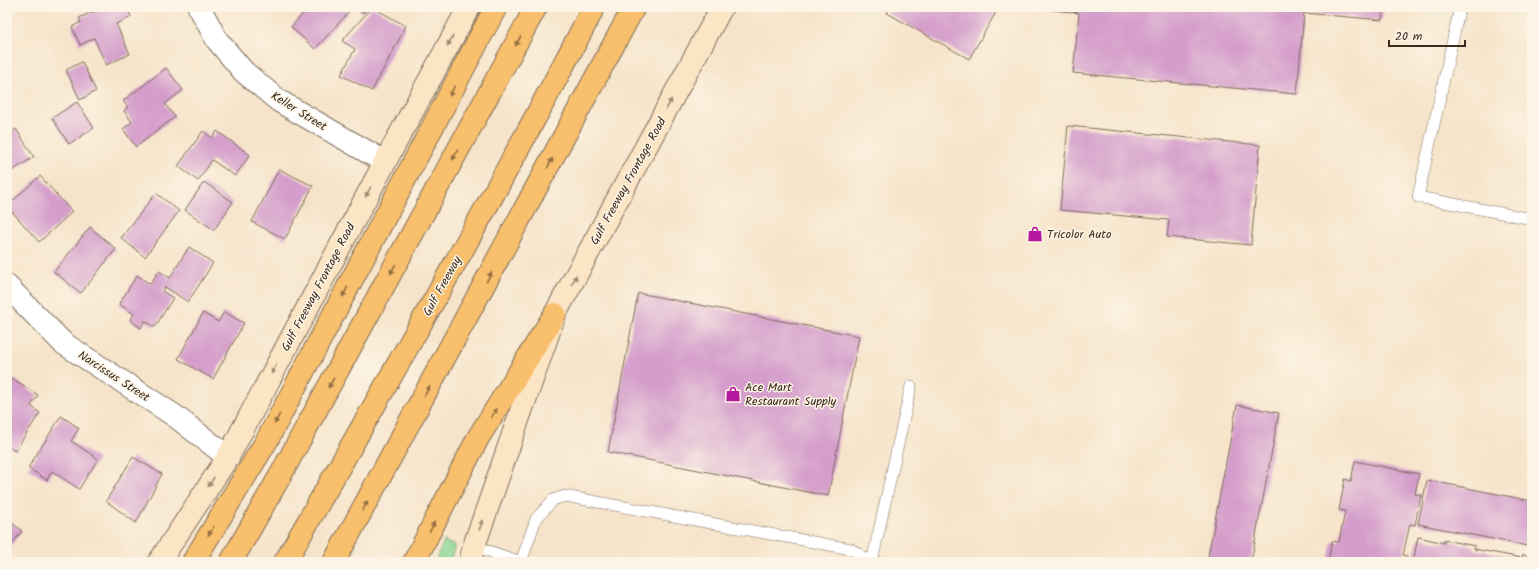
<svg xmlns="http://www.w3.org/2000/svg" width="1539" height="569" viewBox="0 0 1539 569" font-family="Kalam,sans-serif">
<rect width="100%" height="100%" fill="#fcf5e5"/>
<filter id="ink" filterUnits="userSpaceOnUse"><feTurbulence type="fractalNoise" baseFrequency=".025" numOctaves="2"/><feDisplacementMap in="SourceGraphic" scale="8" xChannelSelector="R" yChannelSelector="G"/><feConvolveMatrix kernelMatrix="1 2 1 2 8 2 1 2 1" color-interpolation-filters="sRGB"/></filter>
<filter id="wash" filterUnits="userSpaceOnUse"><feTurbulence type="fractalNoise" baseFrequency=".012" numOctaves="4" result="noise"/><feDisplacementMap in="SourceGraphic" scale="16" xChannelSelector="R" yChannelSelector="G"/><feGaussianBlur stdDeviation="0.9" result="paint"/><feColorMatrix in="noise" values="0 0 0 0 0 0 0 0 0 0 0 0 0 0 0 0 0 1.4 0 .05"/><feComposite in="paint" operator="in"/></filter>
<g filter="url(#wash)">
<rect width="100%" height="100%" fill="#f6e4ca"/>
<path fill="#8bd794" stroke="#638059" d="M444 541 455 546 450 562H435Z"/>
<g id="blocks">
<path fill="#d49dcb" d="M104 7H127L131 17 116 24 130 54 106 65 94 38 80 45 72 27 81 22 79 18Z
M309 7H344L349 12 315 49 291 27Z
M356 7H368L363 13Z
M372 7 406 26 372 91 341 75 355 49 342 41Z
M890 7H999L969 59 887 13Z
M1028 7H1384L1382 20 1304 13 1297 94 1073 73 1079 13Z
M82 62 96 91 80 100 66 70Z
M166 68 183 90 165 104 175 117 136 147 123 129 132 122 124 111 128 107 123 101Z
M77 102 94 128 69 144 52 118Z
M1068 126 1260 145 1251 245 1167 237 1169 220 1060 210Z
M16 129 34 157 7 174V132L9 134Z
M203 131 212 138 217 131 250 155 235 176 212 160 198 181 178 166Z
M279 169 313 186 285 239 252 222Z
M40 176 72 212 39 242 7 206Z
M204 182 233 202 214 230 185 210Z
M156 193 179 211 145 257 121 238Z
M90 227 116 249 81 293 54 272Z
M189 247 213 263 188 302 165 287 162 291 173 298 155 327 145 321 141 328 130 320 134 314 119 304 137 275 150 284 159 271 170 278Z
M638 293 859 336 828 496 608 452Z
M224 312 244 323 213 379 178 359 203 313 218 322Z
M12 378 38 395 31 406 40 413 15 451 7 446V387Z
M1237 405 1279 413 1251 562H1207Z
M61 416 79 428 71 441 98 459 79 489 52 471 47 480 28 468Z
M133 457 162 474 136 523 106 501Z
M1355 461 1419 474 1415 494 1421 495 1415 525 1410 524 1403 555 1407 556 1406 562H1328L1332 541 1339 542 1345 511 1339 510 1345 479 1351 481Z
M1427 480 1532 501V547L1418 524Z
M7 519 22 531 7 551Z
M1418 537 1444 543V540L1475 546 1474 549 1522 558 1523 555 1532 557V562H1413Z"/>
</g>
</g>
<g filter="url(#ink)">
<use href="#blocks" fill-opacity="0" stroke="#7c6b5a" stroke-width="1"/>
<g fill="none" stroke-linecap="round" stroke-linejoin="round">
<defs>
<path id="lane" d="M1460 7 1418 197 1532 219
M474 546 521 562
M521 562 536 519 553 500 565 496 851 549 871 562
M872 562 911 386"/>
<path id="street" d="M199 7 217 40 244 72 279 101 385 162
M7 286 63 343 175 416 228 457"/>
<path id="secondary" d="M159 562 228 457 385 162 469 7
M470 562 474 546 555 314 722 7"/>
<path id="highway" d="M193 562 266 442 496 7
M231 562 280 476 536 7
M285 562C390 378 496 195 594 7
M334 562 634 7
M414 562 478 438 555 314"/>
</defs>
<use href="#lane" stroke="#7c6b5a" stroke-width="12"/>
<use href="#street" stroke="#7c6b5a" stroke-width="24"/>
<use href="#secondary" stroke="#7c6b5a" stroke-width="24"/>
<use href="#highway" stroke="#7c6b5a" stroke-width="24"/>
<use href="#lane" stroke="#fff" stroke-width="11"/>
<use href="#street" stroke="#fff" stroke-width="22"/>
<use href="#secondary" stroke="#fce5c4" stroke-width="22"/>
<use href="#highway" stroke="#f8bf6c" stroke-width="22"/>
</g>
<defs><path id="oneway-solid" d="M-6-.8H1V-3.2L6.5 0L1 3.2V.8H-6Z"/></defs>
<g fill="#9c8871">
<use href="#oneway-solid" transform="translate(450 41) rotate(119)"/>
<use href="#oneway-solid" transform="translate(669 104) rotate(-61)"/>
<use href="#oneway-solid" transform="translate(368 192) rotate(118)"/>
<use href="#oneway-solid" transform="translate(574 280) rotate(-62)"/>
<use href="#oneway-solid" transform="translate(274 369) rotate(118)"/>
<use href="#oneway-solid" transform="translate(211 482) rotate(123)"/>
<use href="#oneway-solid" transform="translate(481 525) rotate(-71)"/>
</g>
<g fill="#906d41">
<use href="#oneway-solid" transform="translate(518 41) rotate(119)"/>
<use href="#oneway-solid" transform="translate(452 91) rotate(118)"/>
<use href="#oneway-solid" transform="translate(455 155) rotate(119)"/>
<use href="#oneway-solid" transform="translate(550 163) rotate(-62)"/>
<use href="#oneway-solid" transform="translate(393 269) rotate(119)"/>
<use href="#oneway-solid" transform="translate(489 277) rotate(-62)"/>
<use href="#oneway-solid" transform="translate(345 292) rotate(118)"/>
<use href="#oneway-solid" transform="translate(331 383) rotate(119)"/>
<use href="#oneway-solid" transform="translate(427 391) rotate(-62)"/>
<use href="#oneway-solid" transform="translate(494 413) rotate(-58)"/>
<use href="#oneway-solid" transform="translate(277 419) rotate(118)"/>
<use href="#oneway-solid" transform="translate(365 506) rotate(-62)"/>
<use href="#oneway-solid" transform="translate(432 527) rotate(-63)"/>
<use href="#oneway-solid" transform="translate(211 531) rotate(121)"/>
</g>
</g>
<defs>
<symbol id="shop-bare" viewBox="-9 -9 18 18"><path d="M-5-2.5h2.3a2.7 3.5 0 0 1 5.4 0H5L5.5 6h-11ZM-1.5-2.5h3a1.5 2.3 0 0 0-3 0Z" fill="#b5179e" stroke="#fcf5e5" stroke-width="2.5" paint-order="stroke"/></symbol>
</defs>
<g fill-rule="evenodd">
<use href="#shop-bare" x="1024" y="223" width="22" height="22"/>
<use href="#shop-bare" x="722" y="383" width="22" height="22"/>
</g>
<g text-anchor="middle" stroke-width="3" stroke-linejoin="round" paint-order="stroke">
<g font-size="12" fill="#3b2a1e" stroke="#fcf5e5">
<text transform="translate(299 111) rotate(32)" y="4">Keller Street</text>
<text transform="translate(628 181) rotate(-61)" y="4">Gulf Freeway Frontage Road</text>
<text transform="translate(442 286) rotate(-61)" y="4">Gulf Freeway</text>
<text transform="translate(318 287) rotate(-62)" y="4">Gulf Freeway Frontage Road</text>
<text transform="translate(114 376) rotate(33)" y="4">Narcissus Street</text>
</g>
<g font-size="12" fill="#3b2a1e" stroke="#fcf5e5" text-anchor="start">
<text x="1047" y="238">Tricolor Auto</text>
<text x="745" y="391">Ace Mart<tspan x="745" dy="14">Restaurant Supply</tspan></text>
</g>
</g>
<rect width="1539" height="569" fill="none" stroke="#fcf5e5" stroke-width="24"/>
<path d="M1389 40v6h76v-6" fill="none" stroke="#3b2a1e" stroke-width="2"/>
<text x="1395" y="40" font-size="12" fill="#3b2a1e" stroke="#fcf5e5" stroke-width="3" paint-order="stroke">20 m</text>
</svg>
